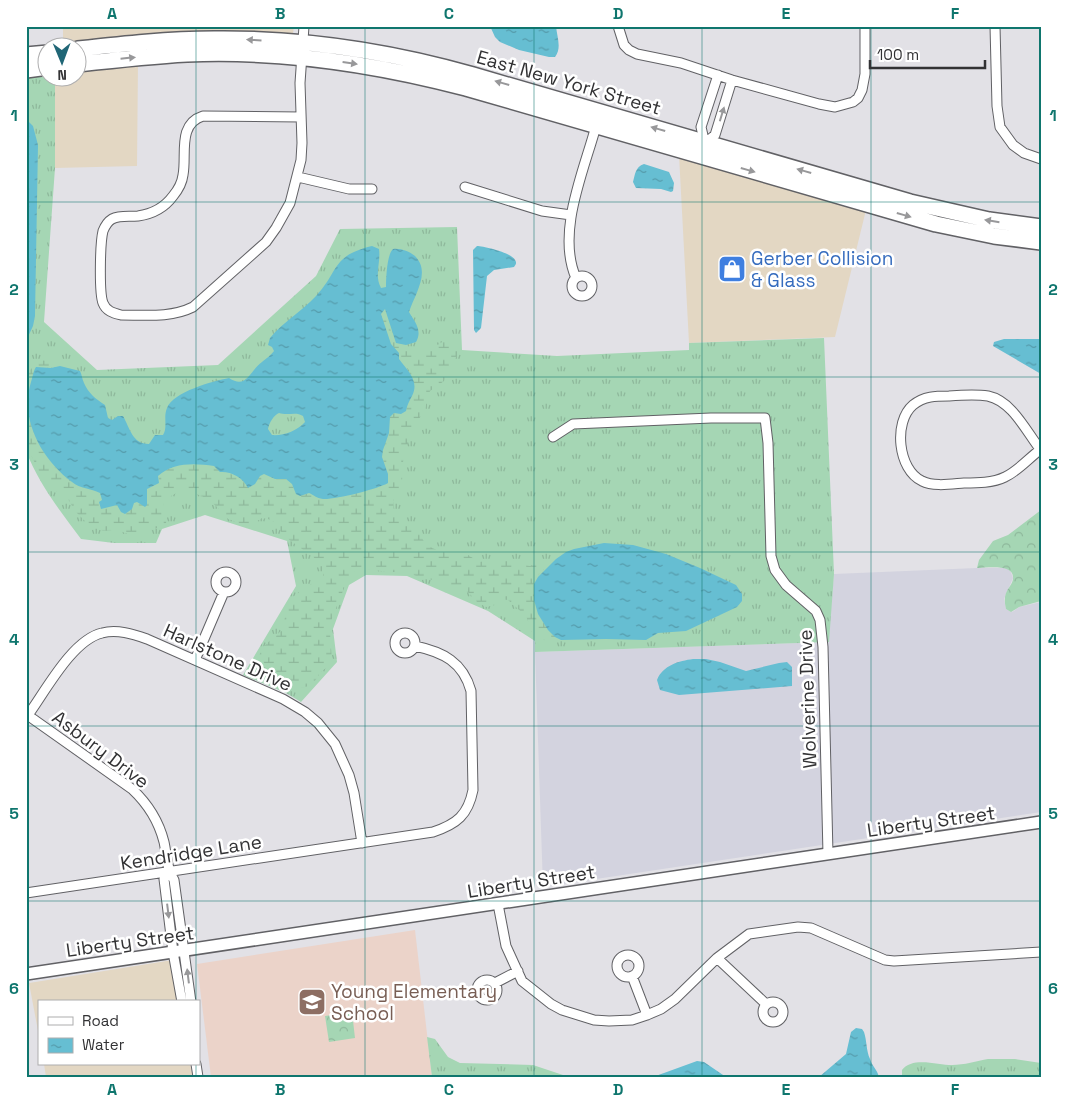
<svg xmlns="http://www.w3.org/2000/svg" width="1067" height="1103" viewBox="0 0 1067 1103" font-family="'Space Grotesk',sans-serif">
<defs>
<pattern id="grass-tufts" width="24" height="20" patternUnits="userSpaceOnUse" patternTransform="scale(1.25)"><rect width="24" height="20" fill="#a5d6b4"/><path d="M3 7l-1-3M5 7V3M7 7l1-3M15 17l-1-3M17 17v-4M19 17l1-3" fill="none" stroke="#8eb89b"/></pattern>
<pattern id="forest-crowns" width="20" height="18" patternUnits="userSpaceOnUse" patternTransform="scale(1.25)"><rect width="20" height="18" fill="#a5d6b4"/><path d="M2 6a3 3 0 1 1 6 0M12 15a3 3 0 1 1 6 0" fill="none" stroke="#8eb89b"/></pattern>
<pattern id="wetland-marsh" width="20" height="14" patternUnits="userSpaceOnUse" patternTransform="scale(1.25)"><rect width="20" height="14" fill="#a5d6b4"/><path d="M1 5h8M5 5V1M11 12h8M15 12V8" fill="none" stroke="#8eb89b"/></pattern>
<pattern id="water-ripples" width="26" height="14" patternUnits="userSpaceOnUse" patternTransform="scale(1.25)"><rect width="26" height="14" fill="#66bed2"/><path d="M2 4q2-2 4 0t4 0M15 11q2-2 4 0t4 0" fill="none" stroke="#559bab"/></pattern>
</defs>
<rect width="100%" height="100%" fill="#e2e1e6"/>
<path fill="#e3d7c3" d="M63 26H294L292 41 191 35 63 46Z
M138 63 137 166 55 168V78H78V69Z
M679 155 866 210 835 337 689 343Z
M173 960 180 1002H39V1036L29 983Z
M44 1064H190L193 1077H46Z"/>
<path fill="#d3d3df" d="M977 568H1006L1010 570 1013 578 1004 599 1006 609 1011 612 1014 611 1019 607 1041 602V812L543 887 535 652 828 642 834 574Z"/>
<path fill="#ebd3c9" d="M415 930 432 1077H211L197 964Z"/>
<path fill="url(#grass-tufts)" d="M47 73 48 78H55V168L44 322 97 370 218 365 316 276 340 229 457 227 462 350 557 356 689 350V343L824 338 834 574 829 642 535 652V641L488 611 407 576 366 575 349 585 333 629 337 662 301 702 286 693 243 675 296 586 287 541 205 515 162 529 156 543H114L81 539C60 511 39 484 26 451V75Z
M427 1037 435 1039 448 1057 460 1063 533 1065 569 1077H432Z
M988 1059H1015L1041 1063V1077H902V1070C912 1056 938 1065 952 1065 964 1065 977 1061 988 1059Z"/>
<path fill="url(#forest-crowns)" d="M1041 510V601L1019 607 1011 612 1006 609C1004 600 1004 594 1010 586 1011 585 1013 581 1013 579 1015 563 987 568 977 568L979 560 993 541 1008 535Z
M352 1012 355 1038 329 1042 325 1016Z"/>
<path fill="url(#wetland-marsh)" d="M385 309 393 339 398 345H406L408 349C416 351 422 348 431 349 442 344 451 329 458 353L444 381 430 391 427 399 425 411 410 430 403 462 402 482 393 501 394 512 398 517 418 526 423 540 430 547 437 550 465 553 479 562 499 559 530 566 541 561 556 559C549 565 538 573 534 582 527 601 545 631 561 640L556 643H549L532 632 526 616 508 600 499 599 495 605 486 607 477 602 469 593 461 587 448 586 435 580 423 579 407 572H388L367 569 354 572 349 576 332 618 330 633 332 662C329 667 325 668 321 672 318 675 317 679 314 682 295 700 270 670 259 657 262 644 270 642 279 633 286 625 284 612 289 603 297 589 311 586 323 576V566L320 562 284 536 274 522 268 519 262 518 254 523 245 525 228 519 216 506 206 498 187 490 180 491 171 496 164 503 162 509 167 518 166 523 153 530 135 534H128L117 530 103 531 89 525 75 511 68 499 49 486 40 474 26 444V379L33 364 37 360 49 361 54 366 51 368 40 367C36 374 31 380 29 388 21 420 46 469 75 484 83 489 92 488 100 493L105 509 117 505 119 507 147 502V489L156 485 159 479 158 476C171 464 195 460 213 465 216 467 220 470 223 472L226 471 246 483 256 481 260 476 264 474 275 479H286L292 484 296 494 300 496 309 493 325 499 342 497 389 479 382 457 383 450 389 433 390 417 394 413 406 411 408 402 413 395 409 370 399 359V353C388 345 384 327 381 314Z"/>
<path fill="url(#water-ripples)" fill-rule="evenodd" d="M490 26H556C557 37 562 48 555 57H549L519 50 500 42 495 37Z
M26 119 33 126 38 145 35 316 33 326 26 341Z
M644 164 669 172 674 183 673 191 671 192 661 189 636 188 633 182C635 175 635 167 644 164Z
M372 246 379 249C381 263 374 275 381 288L386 287C386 278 387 254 393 249 400 248 409 251 415 256 431 272 415 294 409 312 414 321 423 330 416 342L406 345 396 343 385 309 381 314 391 344 399 353V359C407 370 420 381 412 396 409 402 407 405 406 411L401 414 394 413 390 417 389 433 383 450 382 457 388 474V483C378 489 334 500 323 499 316 498 314 495 309 493L300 496 296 494 292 484 286 479H275L264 474 260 476 255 484 248 488C243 477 230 471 220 472L214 466C195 463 173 462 158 476L159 483 147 489V505L145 507 137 502 134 503 132 509 125 514 121 512 117 505 101 509 99 502 102 500 100 493C91 488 80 489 72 482 42 460 19 419 31 382 33 376 33 372 36 367L51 368 60 366 80 371C82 375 82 379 84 383 88 393 97 400 105 405L108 418 112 420 118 416H123C130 428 132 444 149 444L155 435H163C168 427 163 417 167 408 173 392 213 381 229 378 247 390 250 370 262 362 267 358 270 356 274 351L272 347 268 345 270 338C283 322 302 311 316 296 340 270 331 256 372 246ZM279 413C288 416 296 411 303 416L305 422C297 431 283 436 272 435L268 429C269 423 274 415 279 413Z
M477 246C484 246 512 253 515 260 517 263 516 264 514 267L494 270 487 276 481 328 476 333 474 330 473 250Z
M1004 339H1041V374L993 346 994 342Z
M604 543 633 545 666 554 700 568 736 585 742 594V601L737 607 686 631 658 633 646 640 606 639 561 640 555 637 548 630 538 614 534 600V584L538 577 556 559 566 552 574 549Z
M693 659H706L720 662 746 671 779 663 787 662 792 667V686L679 695 660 690 657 680C663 665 679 661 693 659Z
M856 1028 862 1029 864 1032C867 1041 866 1050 870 1059 872 1066 877 1069 879 1077H819L846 1054 851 1032Z
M697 1061 704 1062 726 1077H653Z"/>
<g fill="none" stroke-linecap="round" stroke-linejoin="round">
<defs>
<path id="minor" d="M618 26 624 45 629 50 637 54 681 63 732 80 819 104 835 107 853 102 858 98 862 90 865 74V26
M995 26 997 106 1000 127 1013 145 1024 153 1041 159
M301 117 203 116C177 124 187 155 183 175 182 183 178 190 173 196 165 207 152 214 138 216 129 217 120 215 112 219 107 222 105 226 103 231 100 243 99 293 103 303 106 311 113 313 121 315 145 315 171 318 193 307L266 242 276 228 290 203 301 160 302 143 300 83 304 26
M705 143 715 135 732 80
M705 144 701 127 718 75
M298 177 349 189H372
M465 187 542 211 571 215
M572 286a10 10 0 1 1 20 0a10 10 0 1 1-20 0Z
M576 278C556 232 584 171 596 126
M553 437 573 424 711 418H765L768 443 771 556 775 570 786 585 816 611 820 620 823 647 828 854
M1040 449C1026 431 1012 401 988 396 975 394 962 395 949 396 936 396 924 396 913 405 893 422 898 470 922 481 934 487 951 484 964 483 977 483 993 483 1005 477 1018 471 1029 458 1041 449
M216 582a10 10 0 1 1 20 0a10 10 0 1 1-20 0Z
M395 643a10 10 0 1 1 20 0a10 10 0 1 1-20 0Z
M195 660 224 592
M26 714 132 789C148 804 159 822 164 842 167 855 166 868 174 880L191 1002
M28 715C45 692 72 640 102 633 117 629 133 634 147 639L283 699 305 712 318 723 335 744 349 775 354 793 362 843
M169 872 164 879 173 952 182 1002
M26 893 433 832C457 824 468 815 473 790L471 691C463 662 443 652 415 646
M498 904 506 946 522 981 551 1004 562 1010 594 1020 609 1021 632 1020 647 1015 661 1009 675 999 717 958 749 934 798 927 811 928 885 960 894 961 1041 952
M617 966a11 11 0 1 1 22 0a11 11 0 1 1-22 0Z
M717 958 766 1004
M632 976 647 1015
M477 990a10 10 0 1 1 20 0a10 10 0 1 1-20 0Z
M495 983 518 971
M763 1012a10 10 0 1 1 20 0a10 10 0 1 1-20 0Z
M196 1064 198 1077"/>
<path id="tertiary" d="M26 974 1041 822"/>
<path id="primary" d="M78 49C123 44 168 39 214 39 301 38 389 51 473 75L910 202 989 220 1041 227
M26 55 48 53
M78 64C114 60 151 56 187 54 282 50 375 64 466 88L936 224 994 236 1041 242
M26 70 48 67"/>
</defs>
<use href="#minor" stroke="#616165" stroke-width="11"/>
<use href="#tertiary" stroke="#616165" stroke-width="14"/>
<use href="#primary" stroke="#616165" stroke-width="18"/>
<use href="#minor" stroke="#fff" stroke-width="9"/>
<use href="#tertiary" stroke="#fff" stroke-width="11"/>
<use href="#primary" stroke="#fff" stroke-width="15"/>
</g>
<defs><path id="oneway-solid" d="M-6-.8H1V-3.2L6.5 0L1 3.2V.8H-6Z" transform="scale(1.25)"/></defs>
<g fill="#98989a">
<use href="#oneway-solid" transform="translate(254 40) rotate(-177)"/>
<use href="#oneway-solid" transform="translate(128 58) rotate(-6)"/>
<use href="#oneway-solid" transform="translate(350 63) rotate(8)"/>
<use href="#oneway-solid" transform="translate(502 83) rotate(-164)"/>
<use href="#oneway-solid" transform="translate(722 114) rotate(-73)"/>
<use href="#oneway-solid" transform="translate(658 129) rotate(-164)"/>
<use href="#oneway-solid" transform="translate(748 170) rotate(16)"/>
<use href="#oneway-solid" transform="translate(804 171) rotate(-164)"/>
<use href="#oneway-solid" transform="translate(904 215) rotate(16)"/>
<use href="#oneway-solid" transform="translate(992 221) rotate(-171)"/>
<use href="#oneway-solid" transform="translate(168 911) rotate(83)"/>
<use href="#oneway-solid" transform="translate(188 976) rotate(-97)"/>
</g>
<path fill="none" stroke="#0f766e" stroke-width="1" stroke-opacity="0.55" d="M196 26V1002M365 26V1077M534 26V1077M702 26V1077M871 26V1077M26 202H1041M26 377H1041M26 552H1041M26 726H1041M26 901H1041M196 1064V1077"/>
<defs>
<symbol id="shop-square" viewBox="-11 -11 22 22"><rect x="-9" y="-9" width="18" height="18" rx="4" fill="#3f7fe0" stroke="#fff"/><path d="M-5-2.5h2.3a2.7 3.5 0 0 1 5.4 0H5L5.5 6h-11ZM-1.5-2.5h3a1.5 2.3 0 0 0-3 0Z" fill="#fff"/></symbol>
<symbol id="school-square" viewBox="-11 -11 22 22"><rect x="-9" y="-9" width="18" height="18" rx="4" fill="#8d6e63" stroke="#fff"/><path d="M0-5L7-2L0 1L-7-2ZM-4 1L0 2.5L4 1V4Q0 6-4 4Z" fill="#fff"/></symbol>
</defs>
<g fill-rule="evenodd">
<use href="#shop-square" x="716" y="253" width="32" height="32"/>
<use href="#school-square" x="296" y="986" width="32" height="32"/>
</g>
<g text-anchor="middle" stroke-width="5" stroke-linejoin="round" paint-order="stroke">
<g font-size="19" fill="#323234" stroke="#fff">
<text transform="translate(569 82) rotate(16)" y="7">East New York Street</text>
<text transform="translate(228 657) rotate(24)" y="7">Harlstone Drive</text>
<text transform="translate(807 699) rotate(-92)" y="7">Wolverine Drive</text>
<text transform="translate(101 749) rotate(37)" y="7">Asbury Drive</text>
<text transform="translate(931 821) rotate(-8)" y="7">Liberty Street</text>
<text transform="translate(191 852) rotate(-9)" y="7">Kendridge Lane</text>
<text transform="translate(531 881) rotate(-9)" y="7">Liberty Street</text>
<text transform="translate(130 941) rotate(-8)" y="7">Liberty Street</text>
</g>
<g font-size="19" fill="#366cbe" stroke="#fff" text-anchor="start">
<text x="751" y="265">Gerber Collision<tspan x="751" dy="22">&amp; Glass</tspan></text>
</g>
<g font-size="19" fill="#785e54" stroke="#fff" text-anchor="start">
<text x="331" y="998">Young Elementary<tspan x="331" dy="22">School</tspan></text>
</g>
</g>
<rect width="1067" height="1103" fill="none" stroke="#ffffff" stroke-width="55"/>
<rect x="38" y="1000" width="162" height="65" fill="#ffffff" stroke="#adadae"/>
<rect x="48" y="1017" width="25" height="8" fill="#ffffff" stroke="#adadae"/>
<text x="82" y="1026" font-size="15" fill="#323234">Road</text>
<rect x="48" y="1038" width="25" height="15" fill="url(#water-ripples)" stroke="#adadae"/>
<text x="82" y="1050" font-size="15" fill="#323234">Water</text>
<g transform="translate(62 62) rotate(179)"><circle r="24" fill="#ffffff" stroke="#adadae"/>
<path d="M0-4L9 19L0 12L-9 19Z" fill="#206676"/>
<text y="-8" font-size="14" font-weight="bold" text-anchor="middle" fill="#323234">N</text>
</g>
<path d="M870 60v8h115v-8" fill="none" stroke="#323234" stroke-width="2.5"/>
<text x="877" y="60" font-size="15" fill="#323234" stroke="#ffffff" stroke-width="4" paint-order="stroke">100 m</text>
<rect x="28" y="28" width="1012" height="1048" fill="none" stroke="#0f766e" stroke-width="2"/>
<g font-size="16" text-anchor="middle" font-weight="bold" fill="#0f766e">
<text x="112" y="19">A</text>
<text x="280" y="19">B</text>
<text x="449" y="19">C</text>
<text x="618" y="19">D</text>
<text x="786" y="19">E</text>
<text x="955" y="19">F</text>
<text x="14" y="121">1</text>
<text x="1053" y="121">1</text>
<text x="14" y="295">2</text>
<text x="1053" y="295">2</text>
<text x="14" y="470">3</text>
<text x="1053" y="470">3</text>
<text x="14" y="645">4</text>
<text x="1053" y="645">4</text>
<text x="14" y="819">5</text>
<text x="1053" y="819">5</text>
<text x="14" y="994">6</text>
<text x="1053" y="994">6</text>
<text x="112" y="1095">A</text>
<text x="280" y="1095">B</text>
<text x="449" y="1095">C</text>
<text x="618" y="1095">D</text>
<text x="786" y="1095">E</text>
<text x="955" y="1095">F</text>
</g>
</svg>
